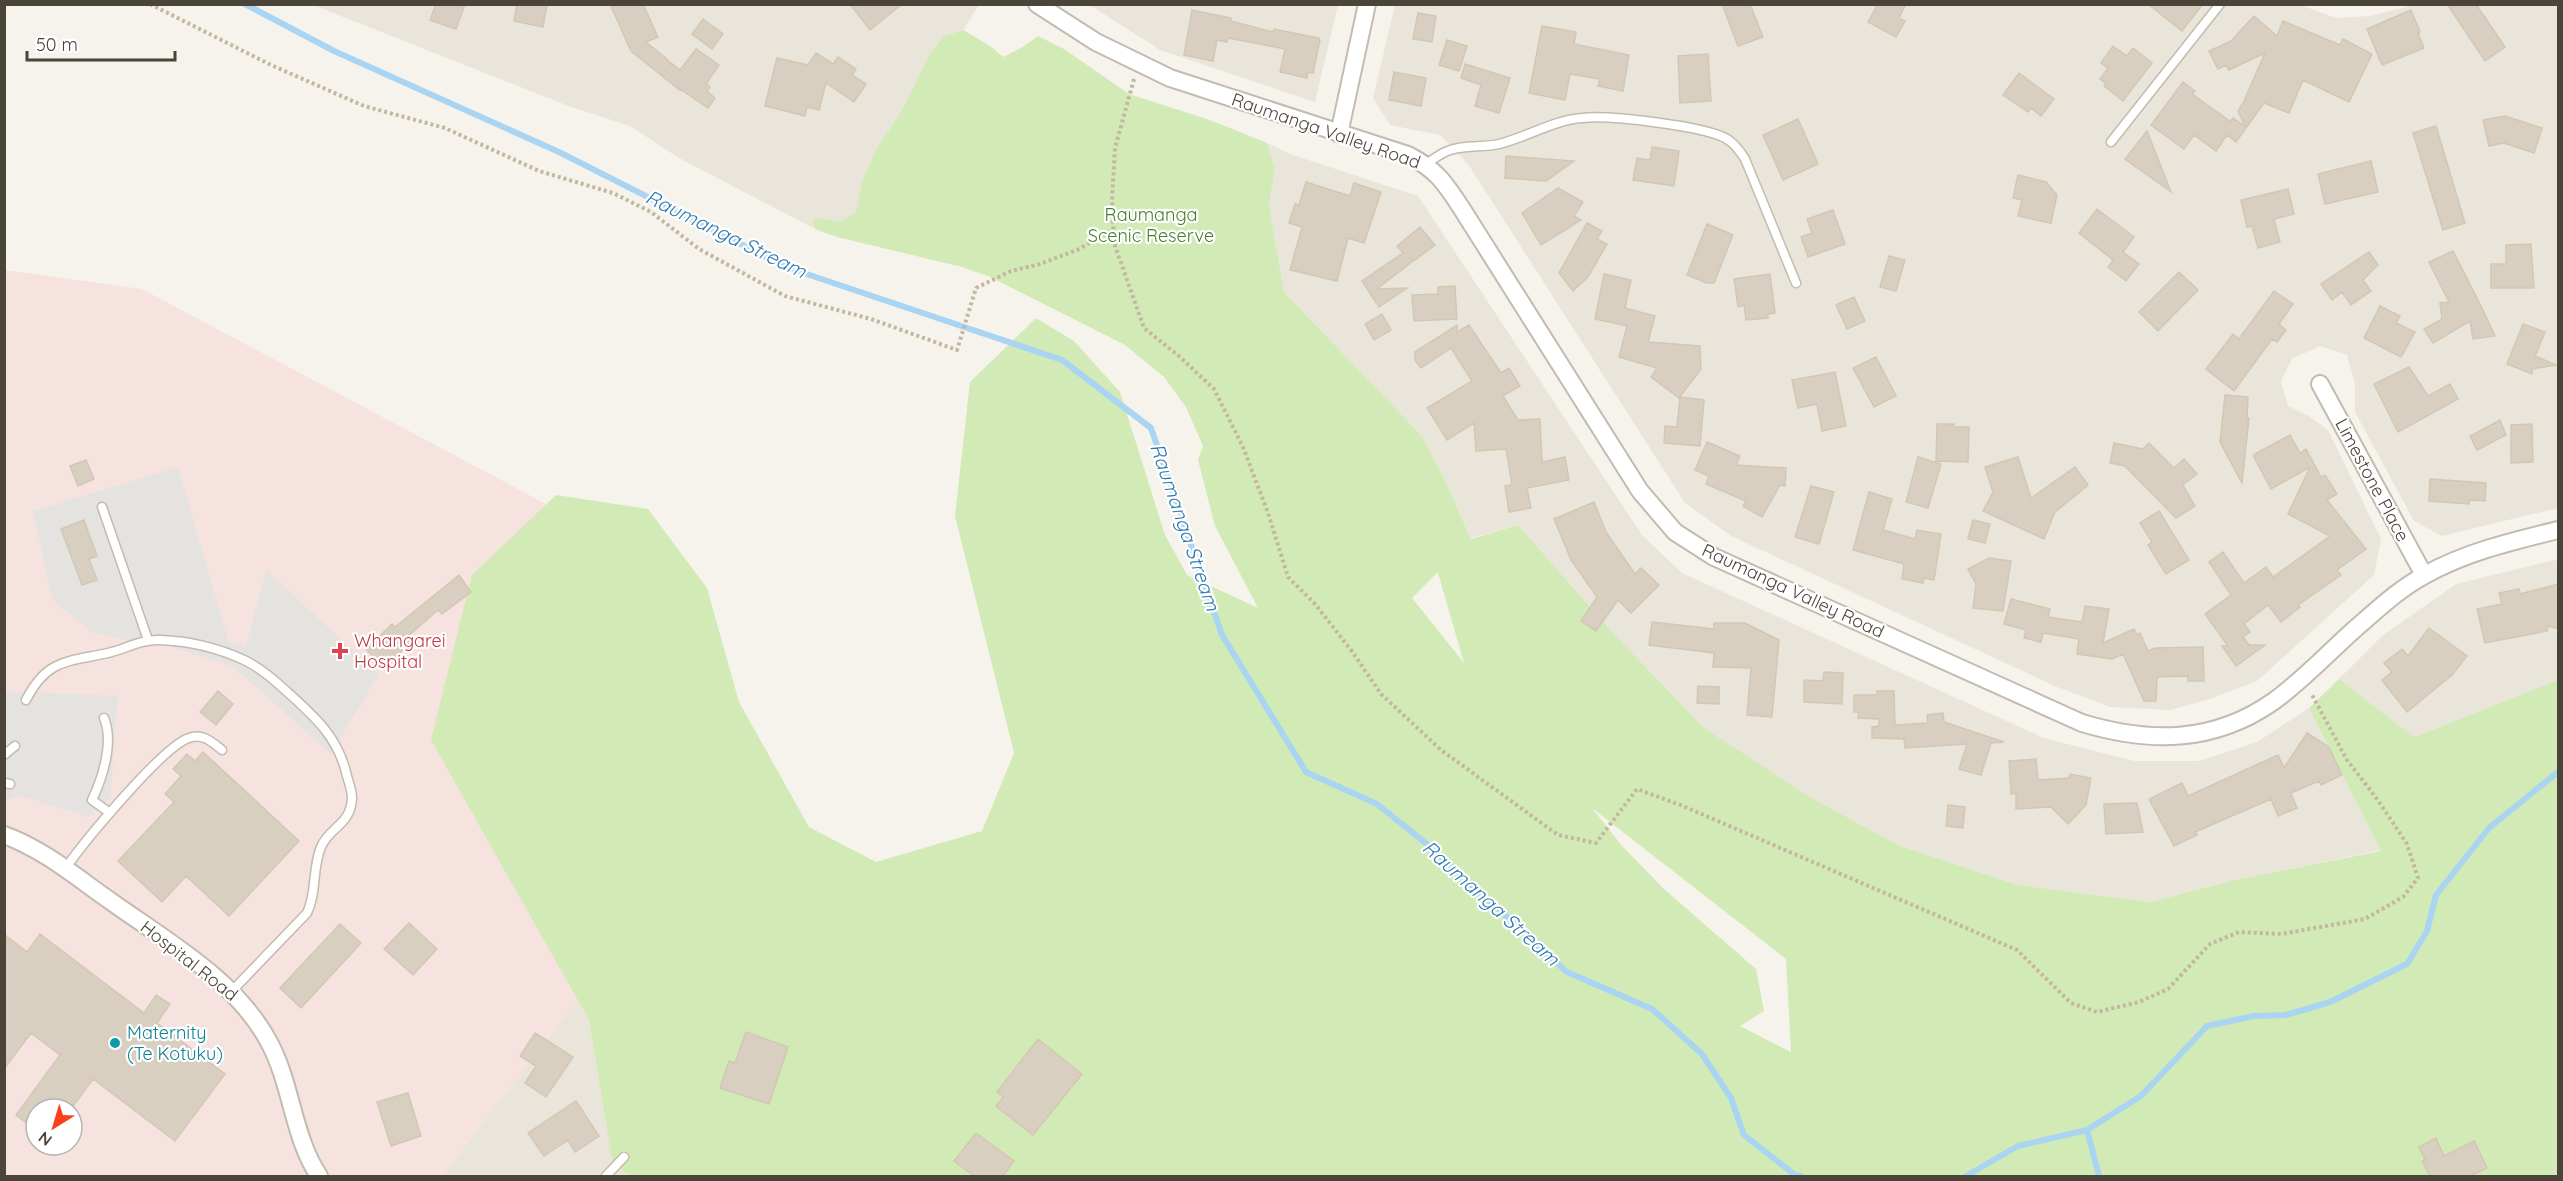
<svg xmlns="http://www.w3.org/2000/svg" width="2563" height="1181" viewBox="0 0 2563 1181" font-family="Quicksand,sans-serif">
<rect width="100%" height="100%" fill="#f6f3ec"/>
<path fill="#eae5da" d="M2298 4 2336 18 2370 16 2415 5H2558V508L2442 536 2414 521 2355 412V384L2347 355 2320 346 2292 359 2281 381 2288 406 2307 415 2328 430 2381 539 2374 575 2257 681 2210 699 2170 710 2110 707 2057 687 1731 536 1685 503 1468 164 1440 135 1390 125 1373 98 1395 5Z
M313 5H979L963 30 944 36 929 55 901 112 876 149 862 182 856 213 840 222 821 218 812 221 815 229 679 158 630 126 571 107Z
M1090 5H1338L1315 102 1160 50Z
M1267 143 1290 154 1418 196 1642 535 1682 573 2044 738 2134 761H2199L2257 742 2309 708 2382 850 2239 879 2150 902 2018 885 1898 845 1810 797 1703 727 1614 634 1518 525 1471 538 1447 484 1422 436 1284 292 1269 205 1275 169Z
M2558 559V680L2414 737 2339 679 2382 636 2456 584Z
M581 995 805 1176H442Z"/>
<path fill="#f6e3e0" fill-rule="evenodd" d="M5 270 142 289 576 520 581 995 442 1176H5ZM36 1109H72V1145H36Z"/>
<path fill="#d2eab5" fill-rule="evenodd" d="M963 30 990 46 1003 57 1023 47 1038 36 1064 49 1129 94 1210 120 1267 143 1275 169 1269 205 1284 292 1422 436 1447 484 1471 539 1518 525 1614 634 1703 727 1810 797 1898 845 2018 885 2150 902 2239 879 2381 851 2309 708 2339 679 2414 737 2558 680V1176H632L613 1165 589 1020 431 740 472 575 556 495 648 509 707 588 739 702 809 827 876 862 982 831 1014 753 955 516 970 382 1036 318 1074 341 1120 392 1165 535 1187 575 1258 608 1215 526 1198 460 1203 446 1186 407 1164 377 1125 345 990 277 962 267 837 237 815 229 812 220 821 218 840 222 856 212 862 182 876 149 901 112 929 55 944 36ZM1438 572V573L1464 663 1412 598ZM1592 808 1786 959 1791 1052 1740 1026 1764 1011 1756 969 1664 889 1623 847Z"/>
<path fill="#e5e3e0" d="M178 467 229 643 246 646 266 570 379 674 331 754 232 666 162 644 130 641 90 631 52 599 33 511Z
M5 691 118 696 110 799 88 817 19 795 5 801Z"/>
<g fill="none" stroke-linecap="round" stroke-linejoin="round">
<path stroke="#a9d4f2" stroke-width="6" d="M245 4 334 51 559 152 786 267 1062 360 1151 428 1222 635 1306 772 1377 804 1428 845 1567 972 1652 1009 1702 1054 1731 1098 1744 1135 1795 1175 1801 1176
M2087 1130 2099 1176
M1966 1176 2018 1146 2087 1130 2141 1096 2207 1026 2254 1016 2286 1015 2330 1002 2407 964 2427 931 2436 895 2489 828 2558 772"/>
</g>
<path fill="#d8cfc1" stroke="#d3c7b4" stroke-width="1.5" d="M436 4H465L456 29 430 20Z
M517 4H547L543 27 514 21Z
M610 4H643L658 37 646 42 668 60 670 65 671 63 680 70 696 49 719 65 706 84 710 87 707 91 715 98 708 108 680 89 681 91 631 51Z
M850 4H902L870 30Z
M1722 4H1750L1763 37 1738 46Z
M1878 4H1906L1899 18 1905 21 1896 37 1868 22Z
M2148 4H2203L2182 31Z
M2447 4H2476L2505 47 2485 61Z
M1192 10 1231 18V21L1273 32 1274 29 1318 38 1320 40 1313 73 1308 72 1307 78 1280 72 1285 49 1228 38 1227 42 1217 40 1213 61 1184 55Z
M2411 10 2420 32 2418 33 2424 48 2382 65 2367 29Z
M1418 13 1436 16 1432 42 1413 39Z
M2254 16 2277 36 2283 21 2340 45 2343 39 2372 54 2349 102 2303 80 2289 113 2264 103 2236 142 2227 135 2216 151 2194 135 2184 149 2151 125 2183 82 2195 91 2192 94 2230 121 2233 118 2245 126 2238 111 2243 103 2265 53 2229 70 2226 65 2218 69 2209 51 2231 41Z
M703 19 723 34 712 49 692 34Z
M1542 26 1576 32 1574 44 1629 55 1623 91 1598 86 1600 79 1570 74 1565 100 1529 93Z
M1447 40 1467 46 1459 71 1439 65Z
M2113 46 2127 56 2133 48 2152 63 2123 101 2104 86 2106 84 2100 79 2108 68 2101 63Z
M816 53 833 64 838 57 856 69 852 75 866 84 854 102 826 83 819 110 807 107 805 116 765 106 777 58 808 65Z
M1708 54 1711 101 1680 103 1678 56Z
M1465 64 1510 78 1499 113 1475 106 1481 85 1461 78Z
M1394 72 1426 78 1421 106 1389 100Z
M2019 73 2054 99 2041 116 2031 108 2028 112 2003 95Z
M2505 116 2542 128 2534 153 2504 143 2489 146 2483 120Z
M1798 119 1818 164 1783 180 1763 135Z
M2436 126 2465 223 2443 230 2413 133Z
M2147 131 2171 192 2125 159Z
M1652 147 1679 151 1674 186 1633 180 1637 158 1650 160Z
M1506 156 1574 161 1546 181 1505 178Z
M2371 161 2378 192 2325 204 2318 174Z
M2018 175 2046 182 2057 195 2051 223 2018 216 2022 200 2013 198Z
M1306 182 1350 196 1354 183 1381 192 1364 243 1348 238 1337 281 1290 270 1302 227 1289 223 1295 204 1299 205Z
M1558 188 1583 202 1574 216 1581 220 1541 245 1522 213Z
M2288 189 2294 214 2274 219 2280 242 2258 248 2252 226 2247 227 2241 200Z
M2097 209 2134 237 2123 252 2139 264 2126 281 2108 267 2113 260 2079 233Z
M1833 210 1845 244 1808 257 1801 237 1812 233 1807 219Z
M1587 223 1602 231 1597 239 1607 244 1588 277 1573 291 1559 273Z
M1707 224 1733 235 1714 283H1707L1687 275Z
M1420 227 1435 245 1415 260 1411 259 1413 261 1377 289 1407 288 1379 307 1362 281 1403 253 1397 246Z
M2531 244 2534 288H2491V264H2506V245Z
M2453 251 2481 306 2495 336 2473 339 2470 321 2433 343 2424 329 2442 319 2440 303 2449 302 2429 262Z
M2369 252 2378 265 2363 280 2371 291 2351 305 2342 292 2332 300 2321 284Z
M1889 256 1905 260 1896 291 1880 287Z
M2179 272 2198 290 2158 331 2139 312Z
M1604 274 1631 280 1625 308 1655 316 1648 342 1700 346 1701 369 1679 398 1651 377 1657 368 1619 357 1627 326 1595 319Z
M1770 274 1775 313 1768 314V318L1746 320 1744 305 1738 307 1734 279Z
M1455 286 1457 319 1414 321 1412 295 1438 294V287Z
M2274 291 2293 304 2279 324 2286 330 2277 342 2272 339 2234 391 2206 369 2233 334 2239 339Z
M1854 297 1865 321 1847 329 1836 305Z
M2380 306 2400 316 2396 323 2415 332 2401 357 2364 338Z
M1382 314 1391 330 1374 340 1365 324Z
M2523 324 2545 332 2535 356 2556 365 2532 369V374L2507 364Z
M1457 325V332L1469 325 1501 373 1509 368 1520 386 1503 396 1518 420 1540 419 1542 462 1565 457 1569 480 1527 488 1531 508 1509 512 1505 486 1512 485 1506 449 1476 451 1474 423 1447 440 1427 408 1472 381 1451 348 1421 368 1415 360V352Z
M1876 357 1896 396 1874 407 1853 368Z
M2409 367 2428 396 2450 384 2458 399 2398 432 2374 384Z
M1835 372 1846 426 1822 431 1817 404 1798 408 1792 380Z
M2225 395 2248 397 2247 418H2249L2242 483 2220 442Z
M1680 397 1704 400 1700 446 1664 443 1665 426 1677 427Z
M2500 420 2506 435 2477 450 2470 436Z
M1937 424H1954V427H1969L1968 462 1936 461Z
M2532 424 2533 462 2511 463V425Z
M2290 435 2300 453 2306 449 2321 477 2325 475 2337 494 2327 500 2366 549 2337 570 2341 575 2298 605 2300 607 2281 622 2268 605 2244 624 2250 632 2243 637 2249 645H2265L2236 666 2222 646H2228L2205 614 2231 595 2209 562 2223 552 2244 583 2266 567 2273 577 2330 536 2288 514 2310 467 2271 489 2253 455Z
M1707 442 1740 456 1736 465 1786 468 1785 486 1780 485 1762 517 1743 506 1746 501 1706 484 1709 476 1695 470Z
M2114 443 2143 449 2149 443 2174 468 2184 459 2197 474 2183 485 2195 506 2176 518 2125 466 2110 463Z
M1918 457 1941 464 1928 508 1906 502Z
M2018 457 2031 498 2075 467 2088 485 2055 512 2044 539 1983 511 1993 492 1985 467Z
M86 460 94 479 78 486 70 466Z
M2430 479 2486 483 2485 501 2470 500 2469 504 2429 501Z
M1811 486 1834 492 1819 544 1795 537Z
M1869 492 1892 499 1883 530 1915 539 1917 530 1941 534 1934 580 1924 578 1923 583 1902 579 1904 564 1853 550Z
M1594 502 1606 532 1635 574 1641 568 1659 585 1631 613 1618 600 1596 631 1581 621 1597 597 1571 560 1554 519Z
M2159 511 2189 560 2166 574 2148 545 2152 542 2140 523Z
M84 520 97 556 89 559 97 580 82 585 61 529Z
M1973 520 1990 524 1985 543 1968 539Z
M1989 558 2011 561 2003 611 1973 608 1976 584 1968 569Z
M459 575 471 592 442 614 438 610 406 638 410 643 384 668 366 649 392 624 395 627Z
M2559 584V629L2548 626 2547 631 2485 643 2477 609 2502 604 2499 593 2519 589 2520 594Z
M2011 599 2050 609 2048 617 2082 622 2085 606 2109 609 2103 643 2134 629 2137 635 2140 633 2148 651 2155 648 2203 647 2204 681H2188V676L2157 677 2156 701H2144L2123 654 2112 659 2077 654 2079 639 2043 633 2041 642 2024 638 2026 630 2004 624Z
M1652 622 1714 629V623H1745L1779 640 1772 717 1747 715 1751 668 1713 667 1714 653 1649 645Z
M2429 628 2467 656 2452 675 2407 712 2382 680 2392 672 2384 663 2402 649 2408 656Z
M1824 672 1843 673 1842 704 1804 702V680L1823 681Z
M1698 686 1719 687V704L1697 703Z
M218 691 233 704 216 725 200 712Z
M1877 691H1894L1895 725 1928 723 1927 715 1943 713 1944 722 2004 742 1991 743 1981 775 1959 769 1967 744 1905 748 1904 739 1872 738V727L1879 726V719L1858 718 1859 712H1854V695H1877Z
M2307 733 2329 747 2342 775 2321 785 2319 781 2291 793 2297 808 2278 816 2271 799 2195 832 2197 835 2174 846 2149 799 2182 783 2188 796 2278 755 2284 768Z
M203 752 299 841 229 916 186 876 162 902 118 861 174 802 165 794 181 776 173 769 187 754 195 761Z
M2036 759 2038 780 2069 778 2070 774 2091 778 2086 805 2068 824 2051 807 2016 809V793L2011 794 2009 761Z
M2137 803 2143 832 2106 834 2104 804Z
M1948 805 1965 807 1963 828 1946 826Z
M409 923 437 949 413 975 384 949Z
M340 924 361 943 301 1008 280 988Z
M4 934 27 952 40 934 144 1013 156 995 170 1004 157 1023 225 1074 175 1141 93 1079 71 1109H36V1130L16 1115 60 1055 31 1033 4 1069Z
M746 1032 788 1047 769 1104 720 1088 729 1061 735 1063Z
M535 1033 573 1057 546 1097 525 1083 536 1066 520 1056Z
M1038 1039 1082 1074 1033 1135 996 1106 1003 1097 997 1092Z
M408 1093 421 1136 391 1146 377 1102Z
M576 1101 599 1136 575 1152 568 1140 544 1156 528 1133Z
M976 1133 1014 1161 1003 1176H974L954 1161Z
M2436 1138 2444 1156 2474 1141 2487 1168 2470 1176H2430L2422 1161 2425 1159 2419 1147Z"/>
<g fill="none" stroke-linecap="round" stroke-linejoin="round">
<defs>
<path id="service" d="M2111 142 2220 4
M1426 164C1432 160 1439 155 1445 152 1462 144 1482 148 1499 144 1527 137 1554 120 1582 118 1610 115 1705 126 1727 139 1735 144 1740 151 1745 159L1796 283
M102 507 148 640
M26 700C47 659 67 662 108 653 125 649 142 639 160 640 189 641 218 648 244 660 259 667 272 678 284 689 314 716 338 736 347 776 349 783 352 791 352 798 351 825 329 827 321 847 312 868 317 893 307 913L231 992
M104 718C114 742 103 777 92 800L110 813
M4 755 15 746
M4 783 10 784
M65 869C83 843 163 746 189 738 203 733 212 742 222 750
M606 1176 624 1157"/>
<path id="minor" d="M1037 4 1096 42 1170 78 1408 155C1437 170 1445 183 1462 209L1640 491 1675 532 1714 557 2082 723C2149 743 2213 744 2274 701 2303 680 2329 652 2356 628 2378 609 2399 589 2425 575 2466 552 2513 541 2558 530
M1339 134 1367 4
M2320 384 2424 575
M4 835C43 849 76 877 109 900 166 941 237 980 270 1044 292 1086 293 1137 319 1176"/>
</defs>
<use href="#service" stroke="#c2bbae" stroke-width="11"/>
<use href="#minor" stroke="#c2bbae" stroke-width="20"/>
<path stroke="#c4b79f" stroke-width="4" stroke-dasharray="3 3" stroke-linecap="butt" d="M150 4 271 65 364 106 445 128 539 171 613 193 651 212 699 249 785 296 871 319 957 350 976 288 1011 271 1040 264 1077 250 1113 230
M1134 79 1115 148 1112 200 1114 243 1144 328 1180 357 1214 389 1243 447 1268 513 1288 577 1315 604 1351 650 1381 694 1441 750 1558 835 1596 843 1637 789 1683 806 2017 950 2071 1003 2097 1012 2139 1002 2168 989 2210 944 2239 932 2281 934 2365 919 2403 897 2418 878 2407 844 2377 799 2347 760 2311 693"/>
<use href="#service" stroke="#fff" stroke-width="8"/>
<use href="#minor" stroke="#fff" stroke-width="16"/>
</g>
<path fill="#e0444e" stroke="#fff" stroke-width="2" d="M337 642h6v6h6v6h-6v6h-6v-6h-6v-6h6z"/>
<circle fill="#0f9aa8" stroke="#fff" stroke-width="2" cx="115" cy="1043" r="6"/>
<g text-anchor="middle" stroke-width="4.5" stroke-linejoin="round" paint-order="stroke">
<g font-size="18" fill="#4b4439" stroke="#fff">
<text transform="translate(1326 131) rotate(19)" y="6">Raumanga Valley Road</text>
<text transform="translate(2372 480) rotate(62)" y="6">Limestone Place</text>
<text transform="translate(1793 591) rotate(25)" y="6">Raumanga Valley Road</text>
<text transform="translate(189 961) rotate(38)" y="6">Hospital Road</text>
</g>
<g font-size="18" fill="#4a7f2a" stroke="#fff">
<text x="1151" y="221">Raumanga<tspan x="1151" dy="21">Scenic Reserve</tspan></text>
</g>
<g font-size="18" fill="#be3a42" stroke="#fff" text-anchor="start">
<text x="354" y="647">Whangarei<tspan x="354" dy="21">Hospital</tspan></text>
</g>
<g font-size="18" fill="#0d838f" stroke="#fff" text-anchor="start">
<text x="127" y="1039">Maternity<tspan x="127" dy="21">(Te Kotuku)</tspan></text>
</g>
<g font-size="20" font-style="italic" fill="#2e7ab2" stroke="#fff">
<text transform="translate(726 234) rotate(26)" y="7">Raumanga Stream</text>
<text transform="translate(1185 527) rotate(71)" y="7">Raumanga Stream</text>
<text transform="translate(1491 903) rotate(42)" y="7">Raumanga Stream</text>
</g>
</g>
<rect width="2563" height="1181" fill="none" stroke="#4b4439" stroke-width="12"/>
<g transform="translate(54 1127) rotate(217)"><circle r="28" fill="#ffffff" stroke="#b7b4b0" stroke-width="1.5"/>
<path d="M0-4.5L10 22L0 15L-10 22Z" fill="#fc3f1d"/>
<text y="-9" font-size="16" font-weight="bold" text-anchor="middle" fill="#4b4439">N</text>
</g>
<path d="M27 51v9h148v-9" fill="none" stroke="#4b4439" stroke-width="3"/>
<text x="36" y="51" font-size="18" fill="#4b4439" stroke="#ffffff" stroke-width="4.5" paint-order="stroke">50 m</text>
</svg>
